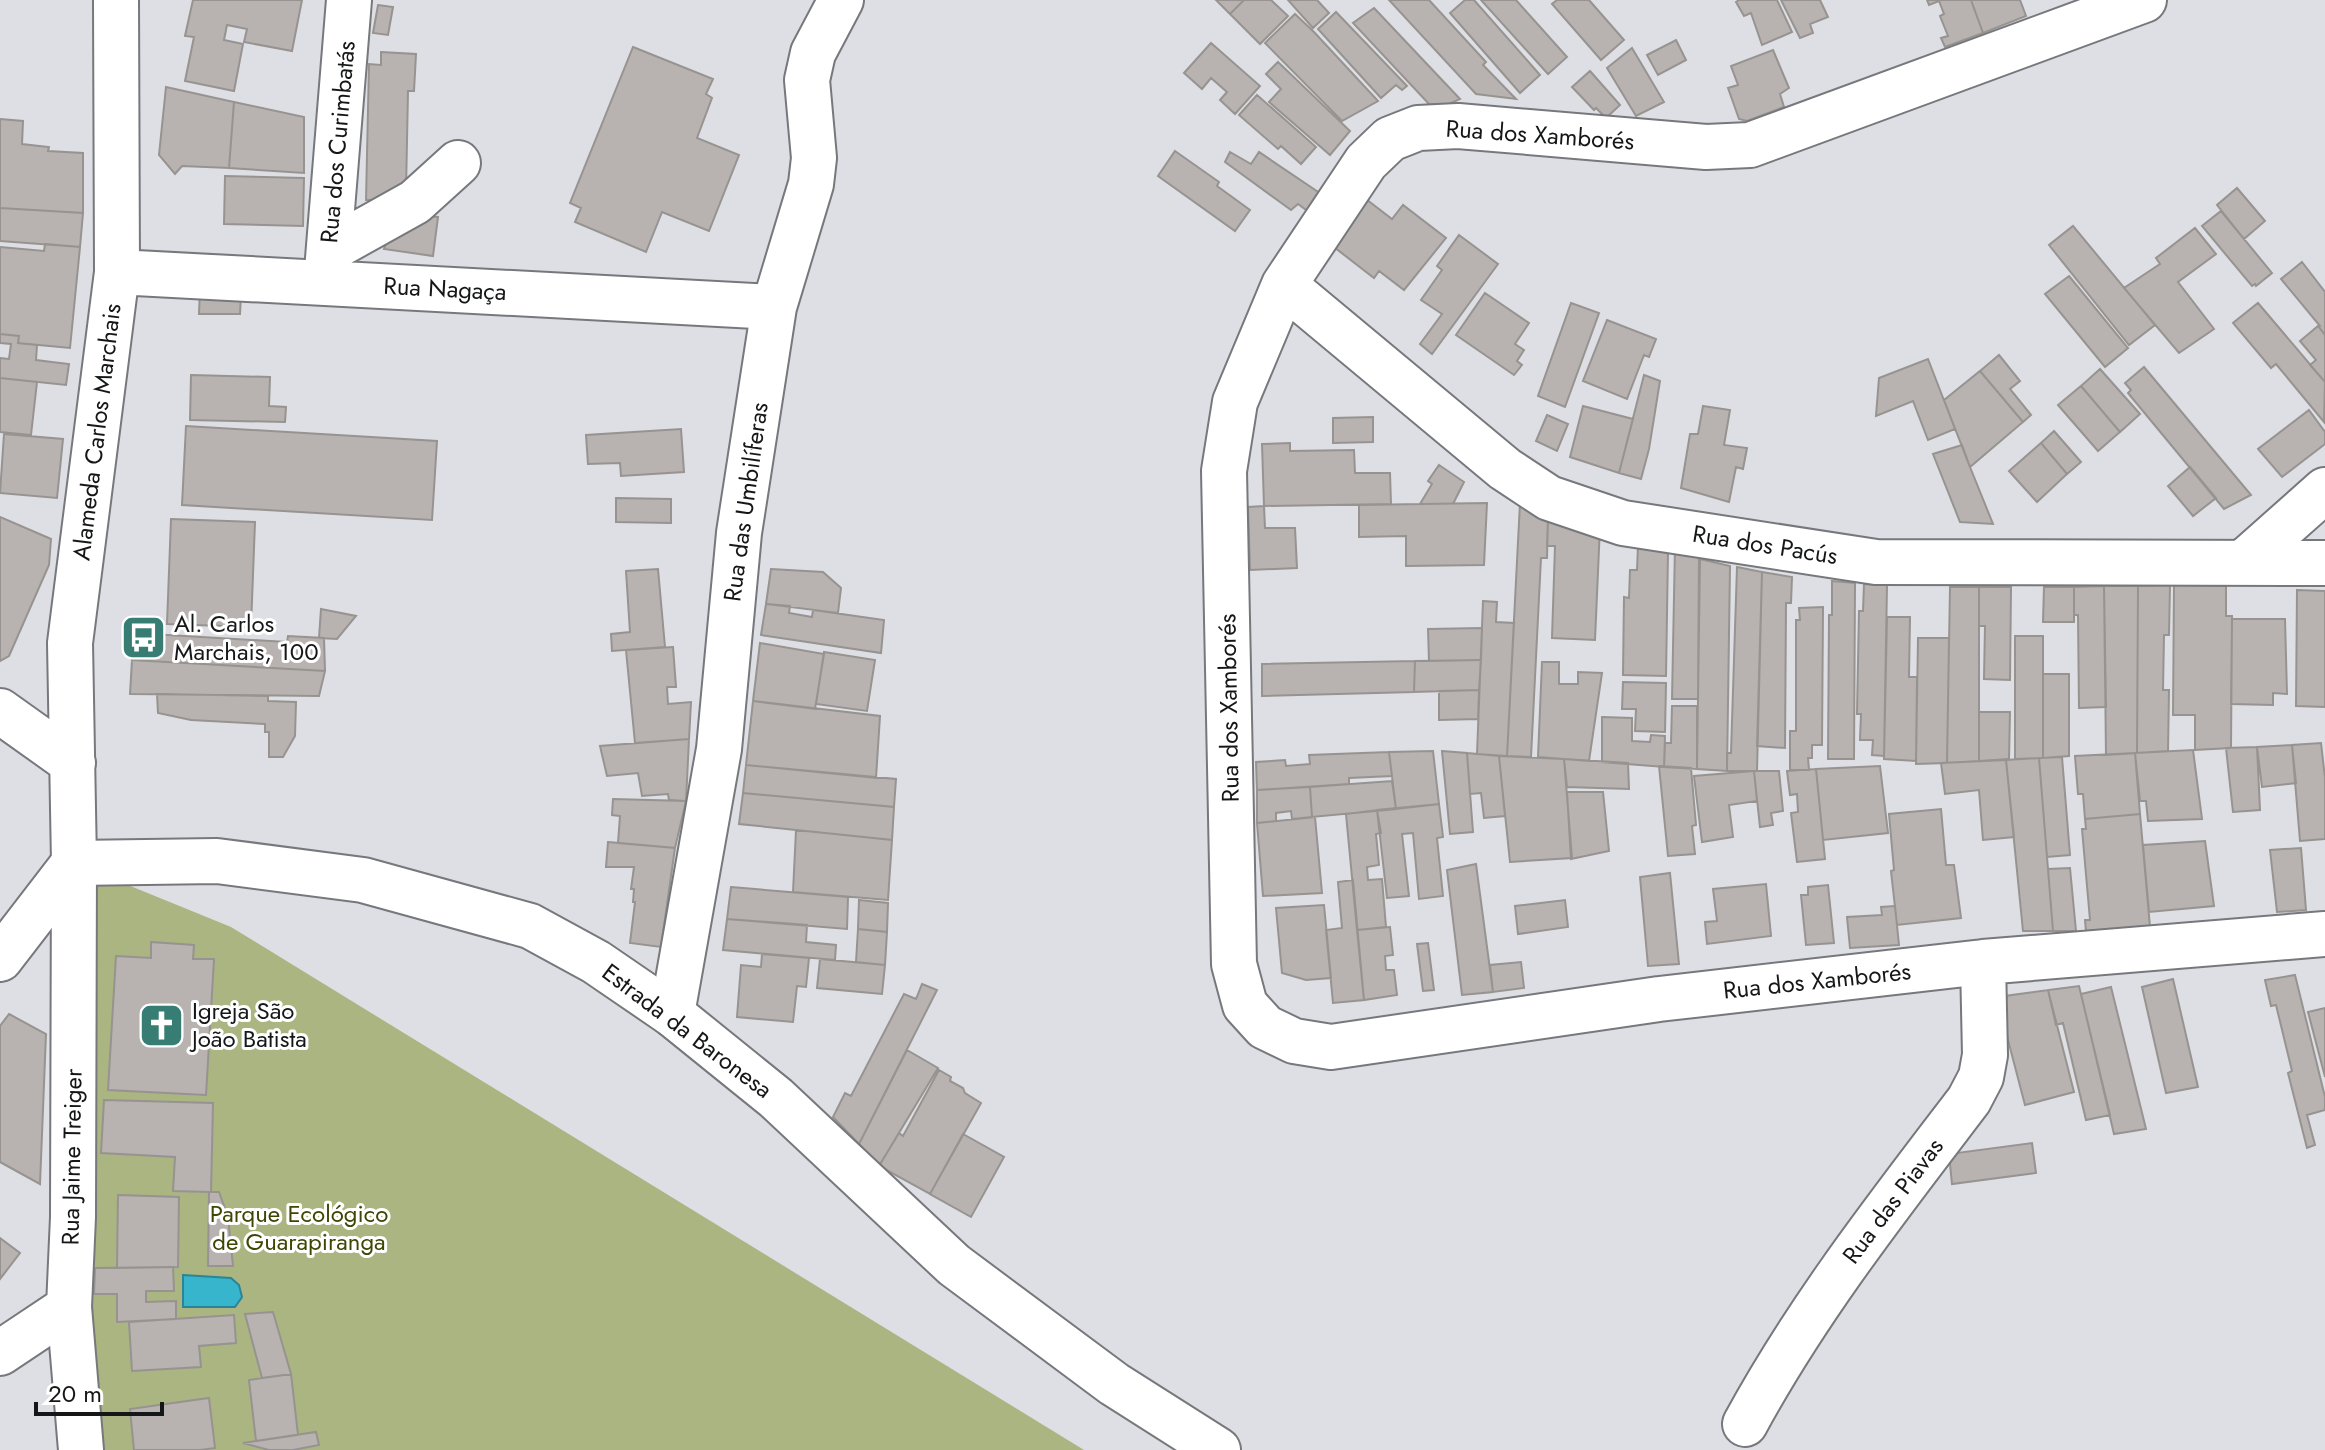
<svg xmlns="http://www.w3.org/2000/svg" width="2325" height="1450" viewBox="0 0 2325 1450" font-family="Jost,sans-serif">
<rect width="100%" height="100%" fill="#dddfe4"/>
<path fill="#aab581" d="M74 863 231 927 1084 1450H68Z"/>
<path fill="#36b5cc" stroke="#2c8596" stroke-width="2" d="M183 1275 231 1278 239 1285 242 1297 235 1307H183Z"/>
<path fill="#b8b3b0" stroke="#979390" stroke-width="2" d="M193 0H302L292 51 244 42 247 29 227 25 224 40 243 44 234 91 185 81 194 37 185 36Z
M1216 0H1244L1230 14Z
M1244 0H1271L1288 16 1260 44 1230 14Z
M1288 0H1317L1329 13 1313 28Z
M1389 0H1429L1486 62 1483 65 1516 99 1476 94Z
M1465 0H1474L1540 75 1520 93 1450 13Z
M1481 0H1516L1567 57 1548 74Z
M1557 0H1589L1624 40 1601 60 1552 4Z
M1739 0H1777L1792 32 1762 45 1751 13 1744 16 1736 2Z
M1781 0H1820L1828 17 1810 24 1813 33 1800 38Z
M1927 0H1971L1983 33 1945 47 1941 38 1948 36 1940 16 1944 14 1939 1 1929 5Z
M1971 0H2020L2026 16 1983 33Z
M378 5 393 7 388 35 373 33Z
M1374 8 1460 99 1447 105 1429 104 1353 23Z
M1336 12 1407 86 1402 90 1396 85 1381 98 1318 29Z
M1295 14 1314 32 1378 101 1342 121 1265 43Z
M1676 40 1686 60 1658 75 1647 55Z
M1211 43 1260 86 1235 114 1220 100 1227 92 1211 78 1202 89 1184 73Z
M633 47 713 79 706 94 712 98 697 138 739 155 709 231 662 212 646 252 575 222 581 208 570 203Z
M1632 48 1664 102 1636 116 1607 68Z
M1773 50 1789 88 1780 94 1784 107 1747 121 1739 119 1728 88 1738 85 1731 66Z
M381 52 416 54 414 91H408L406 191 393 200H366L369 64 381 65Z
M1278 62 1350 131 1330 155 1269 102 1281 89 1266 74Z
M1590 71 1620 105 1606 118 1596 108 1594 110 1572 87Z
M166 87 234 102 229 168 182 166 175 174 159 155Z
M1257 95 1316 147 1301 164 1281 146 1278 149 1239 115Z
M234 102 304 117V173L229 168Z
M0 119 23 121 22 144 49 147 48 151 83 153V213L0 208Z
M1175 151 1219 182 1217 186 1250 210 1235 231 1158 176Z
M1230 152 1251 164 1259 152 1330 200 1317 218 1298 204 1291 210 1225 162Z
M225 176 304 178 303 226 224 224Z
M2237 188 2265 221 2244 239 2217 205Z
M1362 196 1392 219 1403 205 1446 238 1404 290 1379 271 1374 278 1330 244Z
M0 208 83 213 80 247 0 241Z
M2221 211 2272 273 2256 286 2255 284 2252 286 2202 226Z
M424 216 438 217 433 256 384 249 388 237Z
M2073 226 2155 325 2129 345 2049 245Z
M2195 228 2216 254 2178 282 2214 329 2179 353 2124 288 2160 264 2156 258Z
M1459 235 1498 264 1432 354 1420 344 1442 314 1421 300 1442 270 1437 266Z
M45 244 80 247 70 348 18 343 19 336 0 334V247L44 251Z
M2302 262 2325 292V335L2319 327 2320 326 2281 279Z
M2069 276 2128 348 2105 367 2045 294Z
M200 288 241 294 240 314H199Z
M1485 293 1529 323 1515 344 1524 350 1517 361 1522 365 1514 375 1456 335Z
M1571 303 1599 313 1565 407 1538 396Z
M2258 303 2325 382 2324 422 2276 364 2271 368 2233 323Z
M1607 320 1656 339 1649 357 1644 355 1627 399 1583 381Z
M2318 326 2325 335V382L2310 365 2316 360 2300 341Z
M0 334 19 336 18 343 37 345 36 360 69 364 66 385 0 378V358L9 359 11 344 0 343Z
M1999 355 2020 381 2010 389 2031 415 2023 422 1980 371Z
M1928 359 1955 429 1928 440 1913 401 1876 416 1879 378Z
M2144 367 2251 495 2224 509 2128 393 2131 390 2125 383Z
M2100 369 2140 414 2120 432 2081 386Z
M1980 371 2023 422 1970 467 1944 400Z
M191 375 270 377 269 406 286 407 285 422 190 420Z
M1644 375 1660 381 1649 449 1641 479 1619 473Z
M0 378 37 382 31 435 0 432Z
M2081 386 2120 432 2098 451 2058 405Z
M1583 406 1633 419 1619 473 1570 457Z
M1703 406 1730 410 1724 445 1747 448 1743 469 1736 467 1729 502 1681 488 1690 434H1698Z
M2309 410 2325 432V444L2282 477 2258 449Z
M1547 415 1568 424 1557 451 1536 441Z
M1373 417V442L1333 443V418Z
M186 426 437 441 432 520 182 505Z
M681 429 684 472 621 476 620 463 588 464 586 435Z
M2054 431 2081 462 2067 474 2041 443Z
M4 434 63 439 57 498 0 493Z
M1290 443V451L1354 450 1355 473H1390L1391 504 1264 506 1262 444Z
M2041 443 2067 474 2037 502 2009 471Z
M1962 445 1970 467 1993 524 1960 522 1933 454Z
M1439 465 1464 482 1453 504H1420L1432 484 1428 481Z
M2190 467 2216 498 2193 516 2168 486Z
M616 498 671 499V523L616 522Z
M1487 503 1484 565 1406 566V536L1359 537V505Z
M1520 503 1548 518 1547 558H1541L1531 757 1507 756Z
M1264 506 1265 528H1295L1297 568 1250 570 1248 507Z
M0 517 51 539 49 565 9 656 0 661Z
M1548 518 1600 526 1595 640 1552 638 1555 546H1547Z
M171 519 255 522 251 627 167 624Z
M1638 546 1668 552 1666 676 1623 675 1624 597 1629 598 1630 570H1637Z
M1675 546 1699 554 1698 699H1672Z
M1700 559 1730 566 1727 771 1697 769Z
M1737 567 1762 572 1757 771H1727V753H1731Z
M658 569 665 647 612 651 611 634 630 632 626 571Z
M771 569 823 572 841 588 838 613 766 604Z
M1762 572 1792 577 1791 603H1786L1785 748 1757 746Z
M1832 581 1855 583 1854 759H1828L1829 615H1832Z
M1864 584 1887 585 1884 756 1872 755 1873 740H1860L1861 714H1857L1859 611H1863Z
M2170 585 2169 635H2164L2163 690H2169L2168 751 2137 753 2138 586Z
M2174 585 2226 586V616H2232L2231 748 2195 750V715H2173Z
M2104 586H2138L2137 753 2106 755Z
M2104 586 2106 707 2079 708 2078 615H2074V587Z
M1950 587H1979V761L1947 763Z
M1979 587H2011L2010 680 1984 679 1985 626H1979Z
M2044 587H2074V622H2043Z
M2297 590 2325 591V707L2296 706Z
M1483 601 1497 602 1496 622 1514 623 1507 756 1477 754Z
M766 604 790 606 789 613 812 617 813 610 884 620 881 653 761 635Z
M1823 607 1822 745H1812V758H1808L1809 770H1790V731H1796V620H1800L1799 608Z
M321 609 356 616 337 639 319 638Z
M1887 617H1910L1909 677H1917L1916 761 1884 759Z
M2232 619H2285L2287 694 2273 693V705L2231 704Z
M1482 628 1481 660 1429 661 1428 629Z
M134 633 287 642 288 636 324 638 325 671 132 660Z
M2015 636H2043V758L2015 759Z
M1918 638H1949L1947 763 1916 764Z
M760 643 824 654 815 709 753 701Z
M673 647 676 687H667L668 704 691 702 689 739 635 743 626 650Z
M824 652 875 660 867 711 816 704Z
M132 660 325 671 319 696 130 694Z
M1481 660 1479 690 1414 692 1415 661Z
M1415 661 1414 692 1262 696V664Z
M1542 662H1559V684H1578V672L1602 673 1589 761 1538 757Z
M2043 674H2069V756L2043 758Z
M1623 682 1666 683 1665 732 1635 731 1636 709H1622Z
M1479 690 1478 719 1439 720V691Z
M157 694 268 696V701L296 702 295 736 283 757H269V732H265V724L191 720 158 713Z
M753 701 880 716 876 778 746 765Z
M1672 706H1697V769L1664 767 1665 743H1671Z
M1979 712H2010L2009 759 1979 761Z
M1602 717 1632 718V741L1650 742 1651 735 1665 736 1664 767 1602 762Z
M689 739 686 801 669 800 668 794 642 796 638 773 607 776 600 746Z
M2321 743 2325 778V839L2300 841 2292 745Z
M2292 745 2296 783 2262 787 2257 747Z
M2257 747 2260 810 2233 812 2226 748Z
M2193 750 2202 819 2148 821 2146 801H2140L2135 753Z
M1433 751 1439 804 1396 809 1389 752Z
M1442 751 1467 753 1473 832 1450 834Z
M1389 752 1392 776 1349 778V784L1257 790 1256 762 1285 760 1286 766 1310 764 1309 755Z
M1467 753 1499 756 1505 816 1484 818 1481 793 1470 794Z
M2135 753 2140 814 2085 819 2083 794H2078L2075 756Z
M1499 756 1564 759 1572 858 1510 862Z
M2062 757 2070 855 2047 857 2039 758Z
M2039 758 2053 931H2023L2006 760Z
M1564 759 1628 763 1629 789 1567 787Z
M2006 760 2014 837 1983 840 1979 790 1945 794 1941 763Z
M746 765 896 779 894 807 743 793Z
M1659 766 1691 768 1696 825 1692 826 1695 854 1668 856Z
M1880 766 1888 833 1823 840 1816 769Z
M1816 769 1825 859 1797 862 1791 813 1798 812 1797 794 1790 795 1787 771Z
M1754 771 1757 801 1729 805 1733 837 1702 842 1694 776Z
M1754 771H1779L1783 811 1771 813 1773 825 1760 827Z
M1392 781 1396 809 1312 817 1310 787Z
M1310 787 1312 817 1292 819 1291 811 1276 813V821L1257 823V790Z
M1567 792H1603L1609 851 1571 859Z
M743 793 894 807 892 840 739 824Z
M613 799 686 801 675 848 618 843 620 816 612 815Z
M1439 804 1443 837 1437 838 1443 896 1419 899 1413 833 1402 834 1409 896 1387 898 1377 810Z
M1941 809 1946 865H1954L1961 918 1897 925 1891 871 1894 870 1889 814Z
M1377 810 1381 833 1376 834 1379 865 1367 867 1368 880 1382 879 1386 927 1357 930 1346 814Z
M2140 814 2150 927 2086 931 2085 920H2090L2082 829H2086L2085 819Z
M1315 817 1322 893 1263 896 1257 823Z
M796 830 892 840 888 900 793 892Z
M2205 841 2214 906 2149 912 2143 845Z
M608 842 675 848 661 947 630 943 635 902H633L634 889H631L634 867H606Z
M2301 848 2306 910 2277 912 2270 850Z
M1476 864 1493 992 1462 995 1447 870Z
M2070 868 2076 931H2053L2048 869Z
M1670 873 1679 964 1648 966 1640 877Z
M1353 880 1364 1000 1333 1003 1326 930 1342 928 1338 882Z
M1766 884 1771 936 1707 944 1705 922 1717 921 1713 889Z
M1828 885 1834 943 1806 945 1801 895H1808V887Z
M731 887 848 897 847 929 727 919Z
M859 900 888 903 887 932 858 929Z
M1565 900 1568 927 1518 934 1515 906Z
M1324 905 1331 978 1306 980 1282 973 1276 908Z
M1895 906 1899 945 1850 948 1847 917 1882 915 1881 907Z
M727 919 807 925 806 942 836 945 835 960 723 950Z
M1390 927 1393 955 1385 956 1386 970H1394L1397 995 1364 1000 1357 930Z
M858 929 887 932 885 965 856 962Z
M151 942 194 945 193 959H214L206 1095 108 1090 116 956 151 958Z
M1428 943 1434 990 1423 991 1417 944Z
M762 954 809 958 806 987 797 986 793 1022 737 1017 741 965 761 967Z
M820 959 885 965 882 994 817 988Z
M1521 962 1524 988 1493 992 1490 965Z
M2295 975 2325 1097V1110L2307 1115 2315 1145 2307 1148 2288 1073 2292 1071 2276 1005 2271 1006 2265 980Z
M2173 979 2198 1087 2166 1093 2142 987Z
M922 984 937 990 859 1144 833 1117 845 1093 851 1096 904 994 916 999Z
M2079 986 2110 1115 2086 1120 2063 1023 2056 1025 2048 990Z
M2111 987 2146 1129 2114 1134 2081 994Z
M2048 990 2074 1092 2025 1105 2002 1017 2005 996Z
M2325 1008V1077L2308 1012Z
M9 1014 46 1034 40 1184 0 1162V1026Z
M907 1050 938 1068 879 1166 859 1144Z
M939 1070 951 1077 950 1081 963 1088 965 1093 981 1103 930 1194 879 1166 899 1133 903 1136Z
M104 1100 213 1103 211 1192 173 1191 175 1157 101 1153Z
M963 1134 1004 1157 971 1217 930 1194Z
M2032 1143 2036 1173 1952 1184 1949 1154Z
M209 1192H219L228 1217 233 1266H208Z
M118 1195 179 1197 178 1267 117 1268Z
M0 1238 20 1253 0 1279Z
M173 1267 174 1291H146V1302L176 1301V1319L117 1322V1294H94L95 1268Z
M273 1312 291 1374 262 1378 245 1314Z
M234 1315 236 1343 199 1346 201 1367 132 1371 129 1322Z
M291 1374 298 1435 256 1441 249 1380Z
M209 1398 215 1448 200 1450H134L130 1409Z
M316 1432 319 1445 293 1450H269L243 1443Z"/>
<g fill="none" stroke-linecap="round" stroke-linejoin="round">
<defs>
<path id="minor" d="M2144 0 1750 145 1706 147 1458 126 1418 128 1390 139 1366 162 1284 285 1235 402 1224 471 1234 964 1245 1005 1265 1027 1294 1041 1331 1047 1659 999 1983 962 2325 934
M329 250 415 202 458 163
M117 272 774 307
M326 283 349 0
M1284 285 1505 469 1549 498 1623 523 1876 562 2325 563
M2244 562 2325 490
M0 711 73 763
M672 1014 719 749 739 533 774 307 811 184 814 158 807 80 813 53 841 0
M0 1353 69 1307
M1745 1424C1808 1308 1889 1205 1969 1100L1981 1077 1985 1055 1983 962
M81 1450 69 1307 73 1217 74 863 70 643 117 272 116 0"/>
<path id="major" d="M0 959 74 863 217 861 363 880 530 926 596 962 672 1014 776 1098 954 1265 1114 1384 1218 1450"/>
</defs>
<use href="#minor" stroke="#76787c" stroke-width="48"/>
<use href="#major" stroke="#76787c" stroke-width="48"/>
<use href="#minor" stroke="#fff" stroke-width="44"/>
<use href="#major" stroke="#fff" stroke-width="44"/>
</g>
<defs>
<symbol id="bus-square" viewBox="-11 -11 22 22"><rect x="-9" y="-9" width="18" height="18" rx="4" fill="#377d74" stroke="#fff"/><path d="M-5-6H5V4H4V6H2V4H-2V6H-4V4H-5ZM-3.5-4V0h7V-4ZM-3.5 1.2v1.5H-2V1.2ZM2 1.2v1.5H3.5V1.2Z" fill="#fff"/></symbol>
<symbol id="church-square" viewBox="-11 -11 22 22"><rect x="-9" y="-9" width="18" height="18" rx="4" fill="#377d74" stroke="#fff"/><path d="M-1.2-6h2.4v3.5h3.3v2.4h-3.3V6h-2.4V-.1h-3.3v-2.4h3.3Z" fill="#fff"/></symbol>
</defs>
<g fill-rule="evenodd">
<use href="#bus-square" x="118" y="612" width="51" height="51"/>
<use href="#church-square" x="136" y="1000" width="51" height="51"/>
</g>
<g text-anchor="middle" stroke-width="6" stroke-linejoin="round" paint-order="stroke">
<g font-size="24" fill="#151617" stroke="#fff">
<text transform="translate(1540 135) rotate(4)" y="8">Rua dos Xamborés</text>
<text transform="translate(338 142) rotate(-85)" y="8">Rua dos Curimbatás</text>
<text transform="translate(445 289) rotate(3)" y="8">Rua Nagaça</text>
<text transform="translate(97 432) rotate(-83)" y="8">Alameda Carlos Marchais</text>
<text transform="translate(746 502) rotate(-82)" y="8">Rua das Umbilíferas</text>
<text transform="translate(1765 545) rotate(9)" y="8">Rua dos Pacús</text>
<text transform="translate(1229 708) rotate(-91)" y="8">Rua dos Xamborés</text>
<text transform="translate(1817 981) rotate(-6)" y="8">Rua dos Xamborés</text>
<text transform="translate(687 1031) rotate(37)" y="8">Estrada da Baronesa</text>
<text transform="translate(72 1157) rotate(-89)" y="8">Rua Jaime Treiger</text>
<text transform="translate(1893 1201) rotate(-53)" y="8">Rua das Piavas</text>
</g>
<g font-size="24" fill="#151617" stroke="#fff" text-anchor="start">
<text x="174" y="632">Al. Carlos<tspan x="174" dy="28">Marchais, 100</tspan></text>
<text x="192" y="1019">Igreja São<tspan x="192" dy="28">João Batista</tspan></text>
</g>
<g font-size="24" fill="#3e4603" stroke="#fff">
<text x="299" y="1222">Parque Ecológico<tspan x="299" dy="28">de Guarapiranga</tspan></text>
</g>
</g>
<path d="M36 1402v12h126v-12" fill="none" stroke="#151617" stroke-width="4"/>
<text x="48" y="1402" font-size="24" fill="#151617" stroke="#ffffff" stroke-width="6" paint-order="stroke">20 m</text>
</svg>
